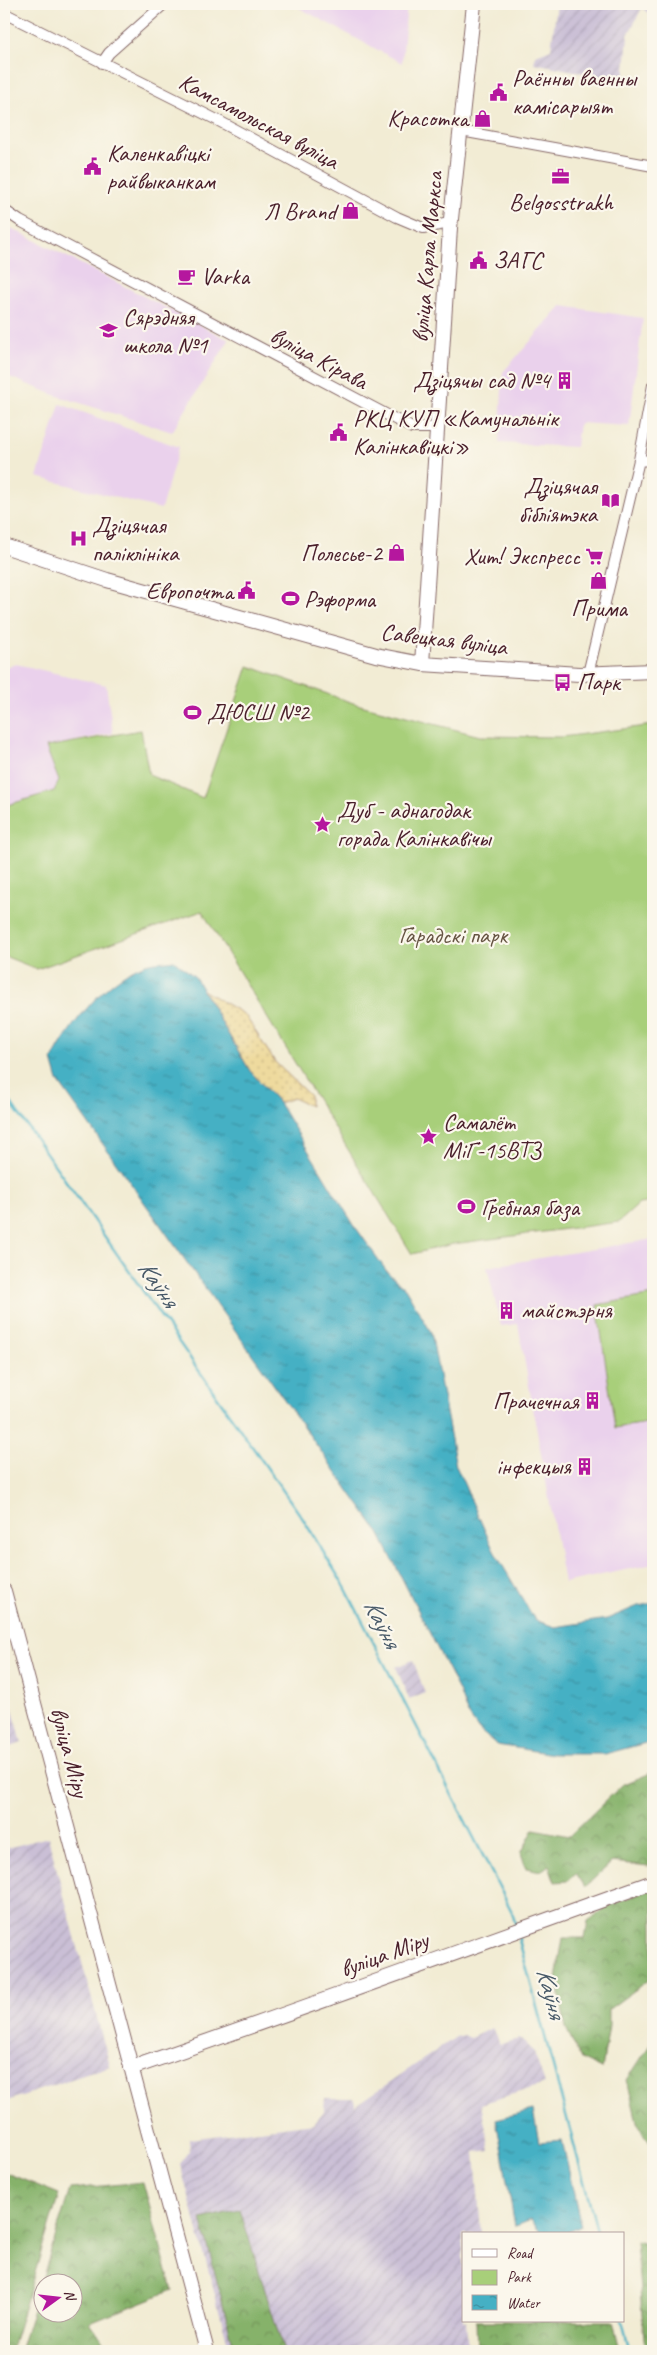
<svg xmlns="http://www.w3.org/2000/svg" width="657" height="2355" viewBox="0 0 657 2355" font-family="Caveat,sans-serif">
<defs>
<pattern id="industrial-furrows" width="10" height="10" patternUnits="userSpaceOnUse" patternTransform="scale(1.25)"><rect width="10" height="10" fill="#cabfd6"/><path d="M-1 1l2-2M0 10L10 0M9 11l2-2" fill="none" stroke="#afa4b8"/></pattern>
<pattern id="forest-crowns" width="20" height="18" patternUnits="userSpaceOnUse" patternTransform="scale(1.25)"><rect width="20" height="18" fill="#86b26a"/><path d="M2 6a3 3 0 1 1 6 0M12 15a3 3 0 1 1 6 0" fill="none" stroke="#709057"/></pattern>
<pattern id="sand-dots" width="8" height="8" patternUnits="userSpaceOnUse" patternTransform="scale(1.25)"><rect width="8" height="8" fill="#eeda9e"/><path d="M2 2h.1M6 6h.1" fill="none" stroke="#cebb88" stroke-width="1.8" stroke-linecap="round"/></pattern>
<pattern id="water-ripples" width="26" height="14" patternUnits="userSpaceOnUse" patternTransform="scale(1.25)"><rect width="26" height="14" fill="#45b0c4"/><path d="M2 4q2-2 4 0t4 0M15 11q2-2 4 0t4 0" fill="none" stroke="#3c8f9f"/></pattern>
</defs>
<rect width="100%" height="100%" fill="#fbf7ec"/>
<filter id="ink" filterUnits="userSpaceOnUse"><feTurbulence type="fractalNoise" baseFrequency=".02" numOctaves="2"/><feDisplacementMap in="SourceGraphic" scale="10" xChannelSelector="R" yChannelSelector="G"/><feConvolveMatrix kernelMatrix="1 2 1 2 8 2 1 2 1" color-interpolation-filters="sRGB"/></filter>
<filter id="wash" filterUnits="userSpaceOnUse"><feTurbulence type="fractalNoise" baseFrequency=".0096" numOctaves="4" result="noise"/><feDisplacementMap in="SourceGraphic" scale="20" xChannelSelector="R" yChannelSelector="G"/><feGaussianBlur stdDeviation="1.12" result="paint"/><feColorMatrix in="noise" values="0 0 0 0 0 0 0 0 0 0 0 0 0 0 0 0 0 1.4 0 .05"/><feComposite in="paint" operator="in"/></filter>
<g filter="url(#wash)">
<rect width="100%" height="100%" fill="#f2ecd4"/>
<path fill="#ead1ec" d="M292 4H407L402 63Z
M7 226 229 340 172 432 55 395 4 375V335L7 327 4 323V232Z
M562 306 643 318 629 426 579 423 576 447 499 443 503 372Z
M60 404 179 447 161 509 37 477Z
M16 664 106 685 113 733 47 747 59 781 54 791 4 806V668Z
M653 1239V1564L564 1583 518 1324 501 1326 487 1267Z"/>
<path fill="url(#industrial-furrows)" d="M557 4H653V17L642 8 628 35 624 81 534 63 536 55 551 49Z
M413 1660 425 1693 409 1699 396 1667Z
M4 1694 9 1696 22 1743 4 1749Z
M48 1837 110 2066 4 2102V1849Z
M492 2028 500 2044 520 2039 534 2052 545 2084 481 2104 490 2150 475 2152 481 2234H463V2321H466L468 2351H230L180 2164 190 2151 189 2139 314 2123 324 2111 325 2098H354L355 2106 456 2037 464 2035 470 2038Z"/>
<path fill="#a8cf7a" stroke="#797752" d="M248 666 356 704 480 736 562 737 653 725V1202L639 1204 619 1222 453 1244 412 1254 202 911 37 969 4 956V806L54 791 59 781 46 747 141 730 149 775 203 798Z
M653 1295V1422L615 1428 597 1305Z"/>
<path fill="url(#forest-crowns)" stroke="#68684a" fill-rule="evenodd" d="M653 1772V1862L649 1866 612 1862 585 1887 576 1873 567 1881 555 1882 549 1865 541 1871 526 1868 521 1853 534 1829 569 1836 622 1785Z
M653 1888V1977L609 2009V2026L602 2069 581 2059 566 2028 556 1979 563 1938H585L588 1921 609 1906Z
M653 2040V2147L638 2126 627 2080Z
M4 2172 59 2194 11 2351H4Z
M143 2182 172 2290 90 2323 110 2351H20L70 2189ZM72 2282V2312H42V2282Z
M240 2210 284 2351H235L201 2219Z
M636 2241 653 2246V2351H645Z
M476 2321H613L620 2351H477Z"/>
<path fill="url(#sand-dots)" stroke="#9c7c64" d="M203 990 245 1015 275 1062 310 1096V1106L293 1098 279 1103 250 1071Z"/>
<path fill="url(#water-ripples)" stroke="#486878" d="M174 960 195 977 250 1071 279 1103 354 1225 388 1273 405 1288 431 1332 456 1466 494 1551 535 1620 555 1627 607 1619 638 1606 653 1603V1741L605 1754H553L497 1745 479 1730 467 1713 459 1691 379 1533 58 1081 52 1060C70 1024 105 980 143 965 152 961 164 962 174 960Z
M533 2110 539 2142 562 2140 581 2226 565 2234H542L530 2220 515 2226 496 2119Z"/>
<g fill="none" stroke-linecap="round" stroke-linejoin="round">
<path stroke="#45b0c4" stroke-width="2.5" d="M4 1093 303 1519 346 1589 512 1912 516 1926
M518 1936 598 2234
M622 2321 630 2351"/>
</g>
</g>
<g filter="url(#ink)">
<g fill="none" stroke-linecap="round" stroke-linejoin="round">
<defs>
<path id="street" d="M4 13 217 120 397 217 423 228 450 223
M102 63 109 53 164 4
M461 131 653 166
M4 210 20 221 412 428H437
M639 460 653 461
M588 674 639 460 653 385"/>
<path id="secondary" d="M4 546 107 580 376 655 422 664 579 674 653 671
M422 664 450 228 474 4
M4 1591 207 2351
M131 2068C306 2008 479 1944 653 1882"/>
</defs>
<use href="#street" stroke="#856766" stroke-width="12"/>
<use href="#secondary" stroke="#856766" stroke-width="16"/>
<use href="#street" stroke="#fff" stroke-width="10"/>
<use href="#secondary" stroke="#fff" stroke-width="14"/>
</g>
</g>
<defs>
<symbol id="civic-bare" viewBox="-9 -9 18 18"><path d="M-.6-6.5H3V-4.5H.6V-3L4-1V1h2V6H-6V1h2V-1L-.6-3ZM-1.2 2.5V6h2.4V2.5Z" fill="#b5179e" stroke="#fbf7ec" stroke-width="2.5" paint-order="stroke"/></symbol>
<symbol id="shop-bare" viewBox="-9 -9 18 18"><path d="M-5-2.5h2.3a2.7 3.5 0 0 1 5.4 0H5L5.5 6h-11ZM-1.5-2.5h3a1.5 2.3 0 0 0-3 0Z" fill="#b5179e" stroke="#fbf7ec" stroke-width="2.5" paint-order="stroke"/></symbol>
<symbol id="office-bare" viewBox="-9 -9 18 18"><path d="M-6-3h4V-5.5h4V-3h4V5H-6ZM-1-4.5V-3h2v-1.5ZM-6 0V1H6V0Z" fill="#b5179e" stroke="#fbf7ec" stroke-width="2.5" paint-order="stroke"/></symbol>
<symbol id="cafe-bare" viewBox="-9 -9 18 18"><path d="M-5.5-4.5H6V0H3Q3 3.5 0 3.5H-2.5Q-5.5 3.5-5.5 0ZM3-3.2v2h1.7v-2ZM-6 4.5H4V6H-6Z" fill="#b5179e" stroke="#fbf7ec" stroke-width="2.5" paint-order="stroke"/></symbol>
<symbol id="school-bare" viewBox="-9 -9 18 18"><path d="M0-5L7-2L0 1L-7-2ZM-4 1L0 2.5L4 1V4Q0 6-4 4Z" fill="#b5179e" stroke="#fbf7ec" stroke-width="2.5" paint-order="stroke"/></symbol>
<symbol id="building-bare" viewBox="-9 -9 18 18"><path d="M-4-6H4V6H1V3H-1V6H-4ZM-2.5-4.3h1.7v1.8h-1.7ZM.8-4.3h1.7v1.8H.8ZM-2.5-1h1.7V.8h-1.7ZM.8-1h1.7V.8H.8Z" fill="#b5179e" stroke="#fbf7ec" stroke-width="2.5" paint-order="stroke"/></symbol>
<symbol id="library-bare" viewBox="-9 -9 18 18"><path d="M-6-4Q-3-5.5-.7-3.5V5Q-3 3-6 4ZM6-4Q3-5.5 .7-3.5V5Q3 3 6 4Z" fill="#b5179e" stroke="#fbf7ec" stroke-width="2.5" paint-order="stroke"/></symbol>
<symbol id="hospital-bare" viewBox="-9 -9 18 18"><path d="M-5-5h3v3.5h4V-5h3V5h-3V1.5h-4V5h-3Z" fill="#b5179e" stroke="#fbf7ec" stroke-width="2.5" paint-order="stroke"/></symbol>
<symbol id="supermarket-bare" viewBox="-9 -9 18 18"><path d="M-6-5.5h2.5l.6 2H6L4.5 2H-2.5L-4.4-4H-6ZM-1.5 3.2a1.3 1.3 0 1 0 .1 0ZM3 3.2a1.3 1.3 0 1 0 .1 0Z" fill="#b5179e" stroke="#fbf7ec" stroke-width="2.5" paint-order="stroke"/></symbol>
<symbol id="stadium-bare" viewBox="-9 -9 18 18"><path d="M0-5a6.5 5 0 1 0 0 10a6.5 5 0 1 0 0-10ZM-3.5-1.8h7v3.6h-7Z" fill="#b5179e" stroke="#fbf7ec" stroke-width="2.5" paint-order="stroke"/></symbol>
<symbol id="bus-bare" viewBox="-9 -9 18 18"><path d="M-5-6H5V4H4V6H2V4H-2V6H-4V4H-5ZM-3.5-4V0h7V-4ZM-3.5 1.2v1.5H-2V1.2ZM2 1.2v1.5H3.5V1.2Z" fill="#b5179e" stroke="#fbf7ec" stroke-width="2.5" paint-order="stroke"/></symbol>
<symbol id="sight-bare" viewBox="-9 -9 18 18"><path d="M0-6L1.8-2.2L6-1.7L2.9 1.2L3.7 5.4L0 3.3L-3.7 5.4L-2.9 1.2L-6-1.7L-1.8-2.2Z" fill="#b5179e" stroke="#fbf7ec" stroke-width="2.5" paint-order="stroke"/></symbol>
</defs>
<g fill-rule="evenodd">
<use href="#civic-bare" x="486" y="80" width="25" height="25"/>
<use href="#shop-bare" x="470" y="106" width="25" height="25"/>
<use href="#civic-bare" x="80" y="154" width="25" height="25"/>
<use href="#office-bare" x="548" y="164" width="25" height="25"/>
<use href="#shop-bare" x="338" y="198" width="25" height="25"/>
<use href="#civic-bare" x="466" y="248" width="25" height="25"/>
<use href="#cafe-bare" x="174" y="264" width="25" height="25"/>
<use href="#school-bare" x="96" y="318" width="25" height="25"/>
<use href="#building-bare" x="552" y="368" width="25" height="25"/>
<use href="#civic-bare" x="326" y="420" width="25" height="25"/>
<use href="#library-bare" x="598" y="488" width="25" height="25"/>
<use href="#hospital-bare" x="66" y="526" width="25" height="25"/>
<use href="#shop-bare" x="384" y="540" width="25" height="25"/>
<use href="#supermarket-bare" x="582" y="544" width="25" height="25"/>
<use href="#shop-bare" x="586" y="568" width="25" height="25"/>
<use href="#civic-bare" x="234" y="578" width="25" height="25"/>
<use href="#stadium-bare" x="278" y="586" width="25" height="25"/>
<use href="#bus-bare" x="550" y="670" width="25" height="25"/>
<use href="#stadium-bare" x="180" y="700" width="25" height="25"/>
<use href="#sight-bare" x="310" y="812" width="25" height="25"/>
<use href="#sight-bare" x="416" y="1124" width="25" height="25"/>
<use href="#stadium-bare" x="454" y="1194" width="25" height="25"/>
<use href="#building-bare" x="494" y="1298" width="25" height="25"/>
<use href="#building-bare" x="580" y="1388" width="25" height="25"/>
<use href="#building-bare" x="572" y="1454" width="25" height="25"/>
</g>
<g text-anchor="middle" stroke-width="4.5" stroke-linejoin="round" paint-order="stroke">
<g font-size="24" fill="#4a1f2b" stroke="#fbf7ec" text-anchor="start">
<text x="512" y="86">Раённы ваенны<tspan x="512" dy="28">камісарыят</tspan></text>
<text x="468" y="126" text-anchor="end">Красотка</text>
<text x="107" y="161">Каленкавіцкі<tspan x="107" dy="28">райвыканкам</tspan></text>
<text x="561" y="210" text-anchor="middle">Belgosstrakh</text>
<text x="336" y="219" text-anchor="end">Л Brand</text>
<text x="493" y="268">ЗАГС</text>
<text x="201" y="284">Varka</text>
<text x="123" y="325">Сярэдняя<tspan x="123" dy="28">школа №1</tspan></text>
<text x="550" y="388" text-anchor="end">Дзіцячы сад №4</text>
<text x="353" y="426">РКЦ КУП «Камунальнік<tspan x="353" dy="28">Калінкавіцкі»</tspan></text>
<text x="597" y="494" text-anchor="end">Дзіцячая<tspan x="597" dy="28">бібліятэка</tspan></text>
<text x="92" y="533">Дзіцячая<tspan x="92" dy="28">паліклініка</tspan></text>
<text x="382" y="561" text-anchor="end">Полесье-2</text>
<text x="580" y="564" text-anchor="end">Хит! Экспресс</text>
<text x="233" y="599" text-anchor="end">Европочта</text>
<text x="304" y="607">Рэформа</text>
<text x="599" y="616" text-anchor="middle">Прима</text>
<text x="577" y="690">Парк</text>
<text x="207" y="720">ДЮСШ №2</text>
<text x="337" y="818">Дуб - аднагодак<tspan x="337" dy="28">горада Калінкавічы</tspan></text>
<text x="443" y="1130">Самалёт<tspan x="443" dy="28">МіГ-15ВТЗ</tspan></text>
<text x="481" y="1215">Гребная база</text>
<text x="521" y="1318">майстэрня</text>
<text x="579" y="1409" text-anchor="end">Прачечная</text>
<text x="571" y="1474" text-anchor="end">інфекцыя</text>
</g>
<g font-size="24" fill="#4a1f2b" stroke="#fbf7ec">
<text transform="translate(259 121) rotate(28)" y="8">Камсамольская вуліца</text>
<text transform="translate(427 257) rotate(-85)" y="8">вуліца Карла Маркса</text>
<text transform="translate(319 358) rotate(28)" y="8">вуліца Кірава</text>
<text transform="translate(444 639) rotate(7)" y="8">Савецкая вуліца</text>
<text transform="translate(70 1752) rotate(75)" y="8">вуліца Міру</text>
<text transform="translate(384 1954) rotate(-20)" y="8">вуліца Міру</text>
</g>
<g font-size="24" fill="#665443" stroke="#fbf7ec">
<text x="453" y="943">Гарадскі парк</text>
</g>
<g font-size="25" font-style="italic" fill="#485968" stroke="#fbf7ec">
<text transform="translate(159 1283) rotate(55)" y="9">Каўня</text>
<text transform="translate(383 1623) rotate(63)" y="9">Каўня</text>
<text transform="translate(552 1993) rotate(75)" y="9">Каўня</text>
</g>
</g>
<rect width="657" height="2355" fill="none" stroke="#fbf7ec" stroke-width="20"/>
<rect x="462" y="2232" width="162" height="90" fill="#fbf7ec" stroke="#b4a19f"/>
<rect x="472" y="2249" width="25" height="8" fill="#ffffff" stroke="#b4a19f"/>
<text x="507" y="2258" font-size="15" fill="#4a1f2b">Road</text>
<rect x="472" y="2270" width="25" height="15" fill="#a8cf7a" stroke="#b4a19f"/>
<text x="507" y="2282" font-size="15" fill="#4a1f2b">Park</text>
<rect x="472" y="2295" width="25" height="15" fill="url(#water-ripples)" stroke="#b4a19f"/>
<text x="507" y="2308" font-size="15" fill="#4a1f2b">Water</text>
<g transform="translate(58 2298) rotate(75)"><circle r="24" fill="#fbf7ec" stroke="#b4a19f"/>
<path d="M0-4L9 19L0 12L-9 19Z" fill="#b5179e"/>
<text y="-8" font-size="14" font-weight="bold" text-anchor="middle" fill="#4a1f2b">N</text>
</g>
</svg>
